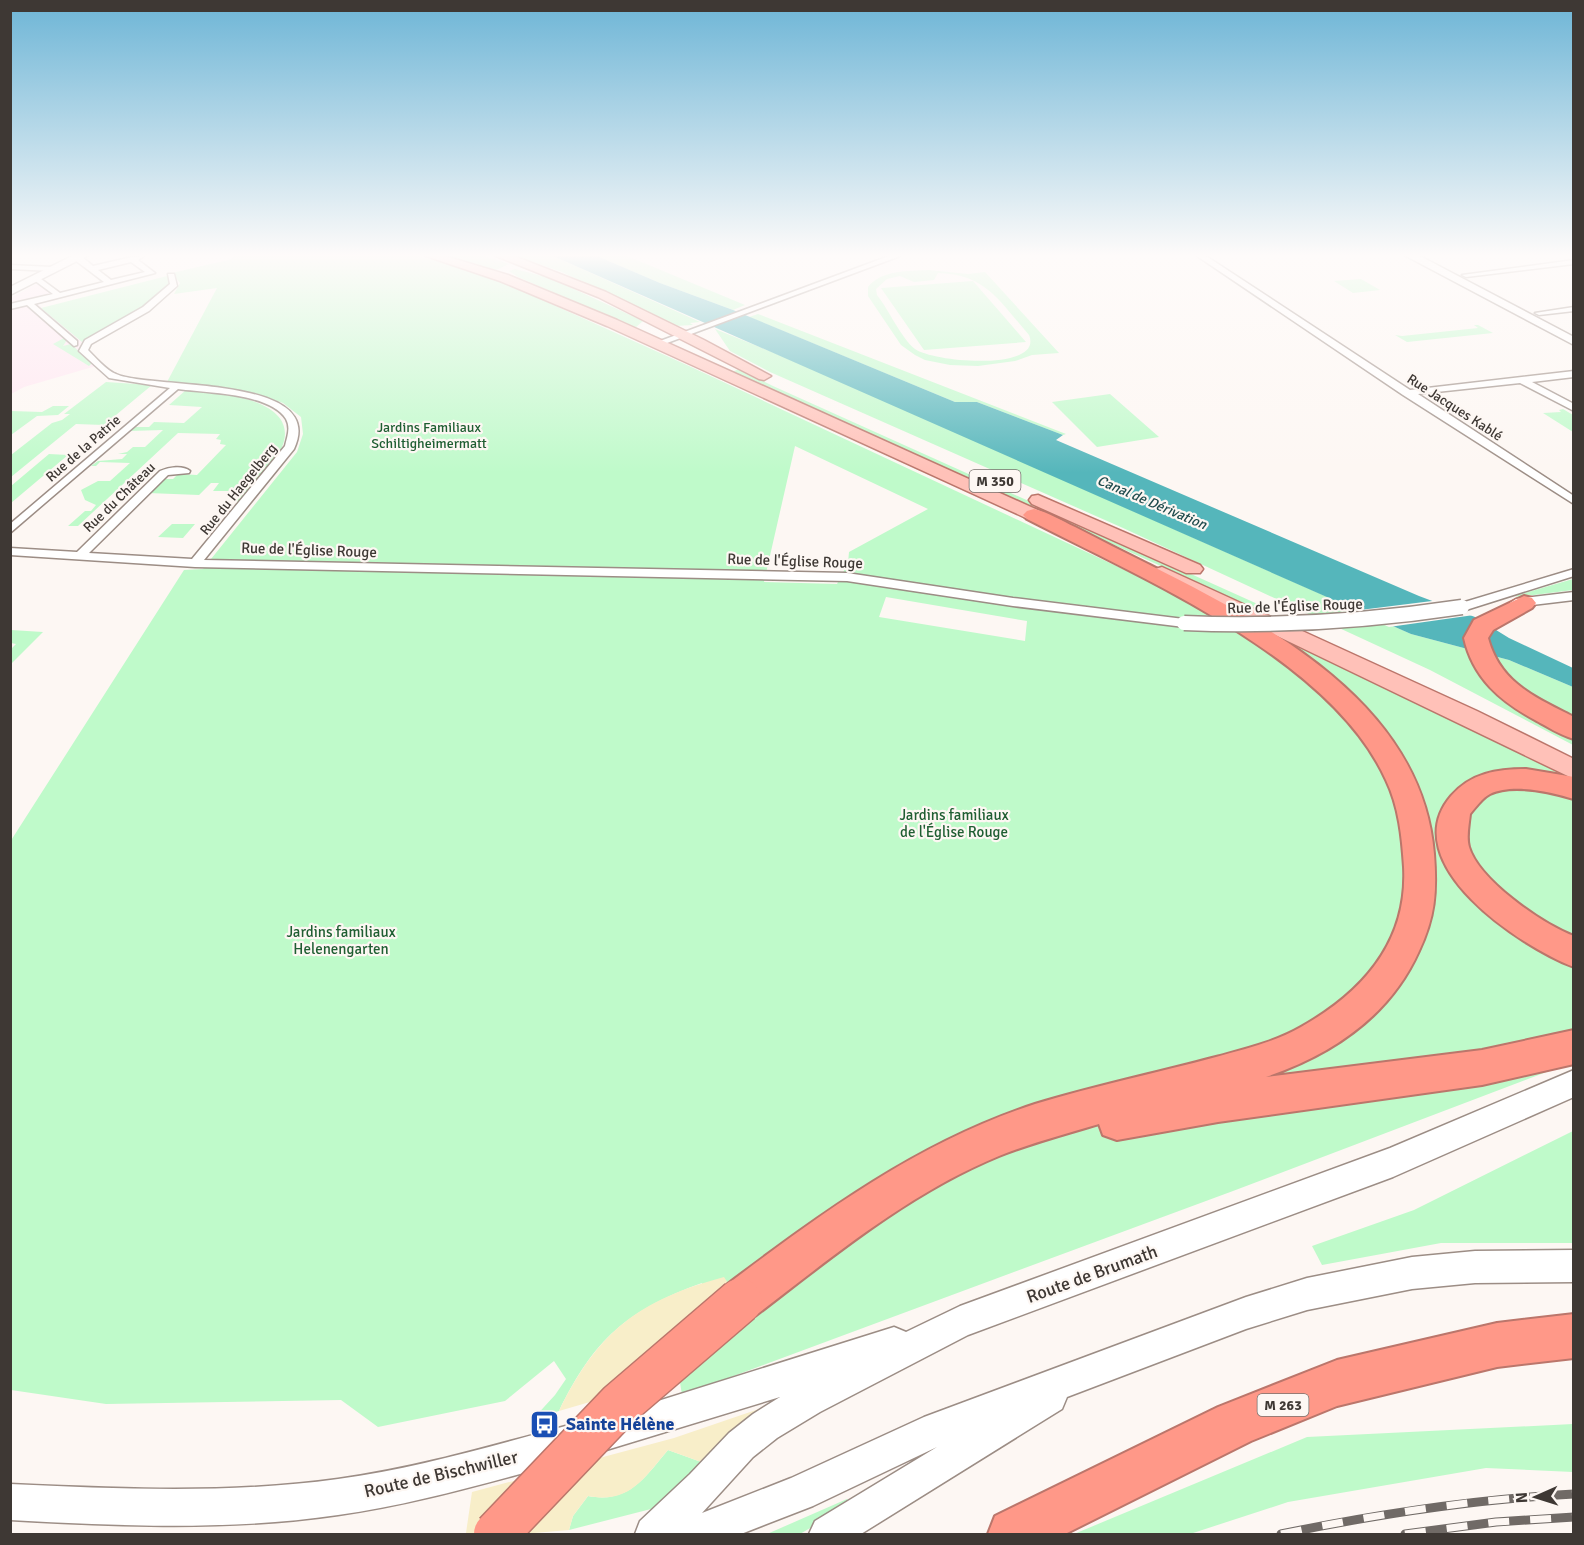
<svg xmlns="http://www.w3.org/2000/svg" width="1584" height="1545" viewBox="0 0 1584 1545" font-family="Signika,sans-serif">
<rect width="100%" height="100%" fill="#fdf7f3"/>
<path fill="#ffe6f1" d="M38 283 55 297 37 303 44 310 148 306 82 342 78 350 96 366 24 387 11 394V298Z"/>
<path fill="#bffaca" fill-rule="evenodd" d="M234 256H418L461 267 507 284 689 366 1206 608 1298 645 1573 779V1062L1233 1191 682 1395 679 1376 702 1283C627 1310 594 1339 559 1411L533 1419 555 1395 566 1379 554 1361 505 1401 378 1427 341 1400 106 1404 11 1390 10 842 184 570 203 569 297 452 303 434 301 417 283 403 255 393 167 382 217 288 174 294 180 283 172 273 232 259ZM795 446 928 509 849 552 848 563 837 584 764 582ZM886 597 1027 621 1025 641 879 617Z
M449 256H484L509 264 496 270Z
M516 256H553L700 322 690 323 693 325 675 326 562 272Z
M597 256H627L745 305 733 310 660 283Z
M515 269 550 278 643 321 635 328 518 277 509 271Z
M929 270 968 274 985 272 1059 353 1032 355 1015 361 978 366 950 365 925 360 915 355 901 345 868 296V287C881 270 909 271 929 270ZM938 273C986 274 1000 302 1029 335 1044 371 935 363 915 349 901 338 889 310 877 295L876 289 887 279 900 276 914 282 934 280Z
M167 276 172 283 148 306 82 342 41 308Z
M1361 279 1380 290 1353 293 1334 281Z
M973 281 1026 342 924 350 881 288Z
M758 314 1066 434 1063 435 977 402H955L749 317Z
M1474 325H1478L1493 333 1407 342 1395 335 1402 336 1478 328Z
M715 329 799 363 1411 634 1509 660 1573 687V745L1430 670 1123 528 770 372 730 351Z
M64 338 67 340 63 346 71 344 92 363 89 366 53 344Z
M739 369 773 386 1271 610H1258L732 372Z
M106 382 152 385 104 425 76 424 11 477V455L52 423 62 420 70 414H64Z
M186 390C215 392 302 398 282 447 274 467 253 486 239 502H233L242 491H213L219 483H211L199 495 148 493 163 479H173L178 474 197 475 226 445 220 444 221 440 216 439 220 434 178 433 78 526H68L85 511H91L96 505 85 500 81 490 98 481H110L130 463 100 462 96 466H91L98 461 122 459 127 454H118L127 452 133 447H145L163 430 129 431 136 427H149L154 422 184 423 202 407 169 405Z
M1110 394 1159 437 1097 447 1052 402Z
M53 406H69L58 415 37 416 11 435V411L42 412Z
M1563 409 1573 415V432L1543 413 1561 412 1559 410Z
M49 454 68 455 11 503V486Z
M172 524H195L183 538 158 537Z
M1573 579V590L1519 597 1515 596Z
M11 630 43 632 11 664V649L16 644 11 643Z
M1573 1131V1243H1441L1322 1265 1312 1246 1414 1210Z
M1573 1424V1472L1486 1468 1288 1502 1190 1534H1074L1307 1437Z
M668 1450 704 1463 651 1509 569 1530 573 1516 588 1496C629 1504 645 1477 668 1450Z
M847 1499 850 1502 849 1505 800 1534H767Z"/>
<path fill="#f8eec9" d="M724 1277 750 1316 679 1376 559 1411C598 1331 639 1300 724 1277Z
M800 1395 704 1463 668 1450C644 1478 630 1504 588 1496L573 1516 569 1530 534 1533H466L472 1492 674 1438Z"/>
<path fill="#55b6bb" d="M553 256H597L660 283 733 310 955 402H977L1063 435 1056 440 1419 596 1475 617 1509 638 1573 668V687L1509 660 1411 634Z"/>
<path fill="#fdf7f3" d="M1440 600 1469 611 1474 615 1389 627 1352 611Z"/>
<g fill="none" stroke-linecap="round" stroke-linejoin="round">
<defs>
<path id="street" d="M75 256H81L93 266 132 257 144 256 138 260 155 273 34 304 77 341V345L74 346 27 305 10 309V304L53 294 34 280V276H37L60 293 104 282 75 260ZM131 262 145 272 111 280 98 270Z
M889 256H900L659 346 652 344Z
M1197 256H1206L1410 390 1574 371V377L1532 382 1574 404V411L1520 383 1418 394 1574 496V504L1403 395Z
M1574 260V264L1466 277 1462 275Z
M10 265 52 267 56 269 52 271 10 269Z
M168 274H174L177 286 149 311 91 344 88 350C96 358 106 370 116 374 151 390 329 374 294 449L204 560 847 573 1013 598 1184 619 1190 623 1184 627 1013 606 847 581 195 567 10 555V548L77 552 160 471C169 467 183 465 190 471L189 473 168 475 89 553 192 559 285 446C287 437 291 428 286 419 270 393 207 393 178 389L10 533V524L170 388 109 378 79 351 85 340 143 307 170 284Z
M1574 307V311L1539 315 1535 313Z
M1574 569V576L1466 610H1458L1456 607 1458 604Z
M1574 592V600L1516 607 1510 603 1516 599Z"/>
<path id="secondary" d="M72 256H87L10 295V287Z
M1406 256H1420L1574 337V345Z
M1574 1070V1097L1393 1177 968 1335 820 1412 777 1438 753 1457 702 1513 791 1478 924 1417 1246 1297 1307 1278 1412 1257 1475 1251 1574 1250V1282L1475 1283 1412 1289 1307 1310 1246 1329 1067 1397 1062 1409 861 1534H809L815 1521 937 1447 813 1506 741 1534H635L640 1521 690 1474 729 1433 753 1414 780 1397 603 1451 590 1444 585 1454 573 1460C495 1480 418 1504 338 1515 230 1531 119 1526 10 1520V1484C119 1489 230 1494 338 1479 418 1468 495 1445 573 1424L586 1432 591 1422 894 1327 906 1332 960 1306 1390 1148Z"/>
<path id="primary" d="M426 256H445L508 275 617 320 1062 521 1065 525 1062 529H1050L607 326 500 281Z
M496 256H514L606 292 704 340 771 376 764 380 759 379 598 297Z
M1038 495 1200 565 1203 569 1200 573H1186L1032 504 1029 500 1032 496Z
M1162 567 1477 711 1574 759V779L1155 577 1152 573 1155 569Z"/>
<path id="highway" d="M1034 509C1048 512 1062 521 1075 527 1100 540 1124 552 1148 564 1268 625 1422 703 1434 854 1437 892 1435 917 1419 951 1390 1016 1331 1055 1266 1077L1482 1050 1574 1030V1064L1482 1085 1218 1122 1117 1140 1103 1135 1099 1124C1066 1134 1031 1143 999 1156 909 1193 832 1257 755 1316L740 1323 725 1316 718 1301 725 1286C822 1213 918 1142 1035 1104 1094 1086 1156 1073 1216 1057 1245 1049 1275 1042 1301 1027 1363 992 1408 942 1404 867 1402 837 1399 807 1386 780 1331 658 1141 578 1027 519L1023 515 1027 511Z
M1524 596 1532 598 1536 603 1532 608 1493 630 1488 638C1500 683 1535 697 1574 717V739C1560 735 1548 727 1535 720 1500 701 1473 678 1464 638L1474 620Z
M1526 769 1574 777V799C1550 792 1513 783 1490 794 1482 798 1476 807 1470 814 1469 824 1466 837 1469 847 1479 880 1542 924 1574 936V967C1521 947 1394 863 1451 796 1471 773 1497 769 1526 769Z
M1574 1314V1358L1497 1367 1337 1406 1251 1441 1065 1534H988L995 1516 1218 1407 1337 1360 1497 1323Z"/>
</defs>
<use href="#street" stroke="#9c8d85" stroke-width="3"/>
<use href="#secondary" stroke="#9c8d85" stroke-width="3"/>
<use href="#primary" stroke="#bb766b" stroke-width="3"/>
<use href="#highway" stroke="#bb766b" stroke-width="4"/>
<use href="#street" fill="#fff" fill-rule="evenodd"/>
<use href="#secondary" fill="#fff" fill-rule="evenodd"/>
<use href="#primary" fill="#ffc1b8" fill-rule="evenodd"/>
<use href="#highway" fill="#ff9888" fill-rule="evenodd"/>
<defs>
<path id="rail" d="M1281 1534C1378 1514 1475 1499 1574 1494
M1405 1534 1496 1522 1574 1517"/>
</defs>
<use href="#rail" stroke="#706a66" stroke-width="9"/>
<use href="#rail" stroke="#fdf7f3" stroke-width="7" stroke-dasharray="21" stroke-linecap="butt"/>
<defs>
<path id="street-bridge" d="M1184 623C1278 627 1369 621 1462 607"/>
<path id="highway-bridge" d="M496 1534 620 1404 740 1301"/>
</defs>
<use href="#street-bridge" stroke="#9c8d85" stroke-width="17" stroke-linecap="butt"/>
<use href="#highway-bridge" stroke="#bb766b" stroke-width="47" stroke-linecap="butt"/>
<use href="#street-bridge" stroke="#fff" stroke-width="14"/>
<use href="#highway-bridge" stroke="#ff9888" stroke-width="44"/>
</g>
<linearGradient id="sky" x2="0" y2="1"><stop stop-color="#6db5d6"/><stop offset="0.54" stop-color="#fefbfa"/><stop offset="1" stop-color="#fefbfa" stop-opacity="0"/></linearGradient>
<rect width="1584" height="473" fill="url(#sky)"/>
<defs>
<symbol id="bus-square" viewBox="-11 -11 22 22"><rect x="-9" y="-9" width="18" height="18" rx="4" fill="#1a4fb4" stroke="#fdf7f3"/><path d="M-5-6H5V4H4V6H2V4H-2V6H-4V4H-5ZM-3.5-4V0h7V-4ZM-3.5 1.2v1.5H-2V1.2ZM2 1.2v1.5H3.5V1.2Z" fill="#fff"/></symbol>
</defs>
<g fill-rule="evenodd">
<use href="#bus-square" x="528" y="1408" width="33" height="33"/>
</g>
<g text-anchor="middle" stroke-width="4.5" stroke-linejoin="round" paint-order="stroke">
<g font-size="14" fill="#3e3834" stroke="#fdf7f3">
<text transform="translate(1455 407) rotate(33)" y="5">Rue Jacques Kablé</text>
<text transform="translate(83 448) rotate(-41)" y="5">Rue de la Patrie</text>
<text transform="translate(238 489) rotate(-51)" y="5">Rue du Haegelberg</text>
<text transform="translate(119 497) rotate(-44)" y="5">Rue du Château</text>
</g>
<g font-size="14" fill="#1f5e32" stroke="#fdf7f3">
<text x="429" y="432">Jardins Familiaux<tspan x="429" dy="16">Schiltigheimermatt</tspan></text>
</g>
<g fill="#fdf7f3" stroke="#77716d" stroke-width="1.5">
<rect x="969.5" y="470" width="51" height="22" rx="4.5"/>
<rect x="1257.5" y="1394" width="51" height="22" rx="4.5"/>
</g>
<g font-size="14" font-weight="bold" fill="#3e3834">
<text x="995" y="486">M 350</text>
<text x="1283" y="1410">M 263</text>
</g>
<g font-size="14" font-style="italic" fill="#1f4b4d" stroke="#fdf7f3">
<text transform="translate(1152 502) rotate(23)" y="5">Canal de Dérivation</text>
</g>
<g font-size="15" fill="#3e3834" stroke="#fdf7f3">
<text transform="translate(309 550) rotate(2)" y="5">Rue de l'Église Rouge</text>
<text transform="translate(795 561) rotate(2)" y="5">Rue de l'Église Rouge</text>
<text transform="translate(1295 606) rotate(-2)" y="5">Rue de l'Église Rouge</text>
</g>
<g font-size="15" fill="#1f5e32" stroke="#fdf7f3">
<text x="954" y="820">Jardins familiaux<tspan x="954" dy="17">de l'Église Rouge</tspan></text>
<text x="341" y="937">Jardins familiaux<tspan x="341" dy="17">Helenengarten</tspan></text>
</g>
<g font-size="18" fill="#3e3834" stroke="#fdf7f3">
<text transform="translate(1092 1274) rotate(-20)" y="6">Route de Brumath</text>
<text transform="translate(441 1474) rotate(-13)" y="6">Route de Bischwiller</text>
</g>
<g font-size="18" font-weight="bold" fill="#164399" stroke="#fdf7f3" text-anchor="start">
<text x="566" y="1430">Sainte Hélène</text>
</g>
</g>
<rect width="1584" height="1545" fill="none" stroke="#3e3834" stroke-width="24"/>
<g transform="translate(1536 1497) rotate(267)" stroke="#fdf7f3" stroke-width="4.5" paint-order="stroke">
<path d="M0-4.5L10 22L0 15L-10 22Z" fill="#3e3834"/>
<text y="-9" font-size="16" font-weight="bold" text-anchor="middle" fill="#3e3834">N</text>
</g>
</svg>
